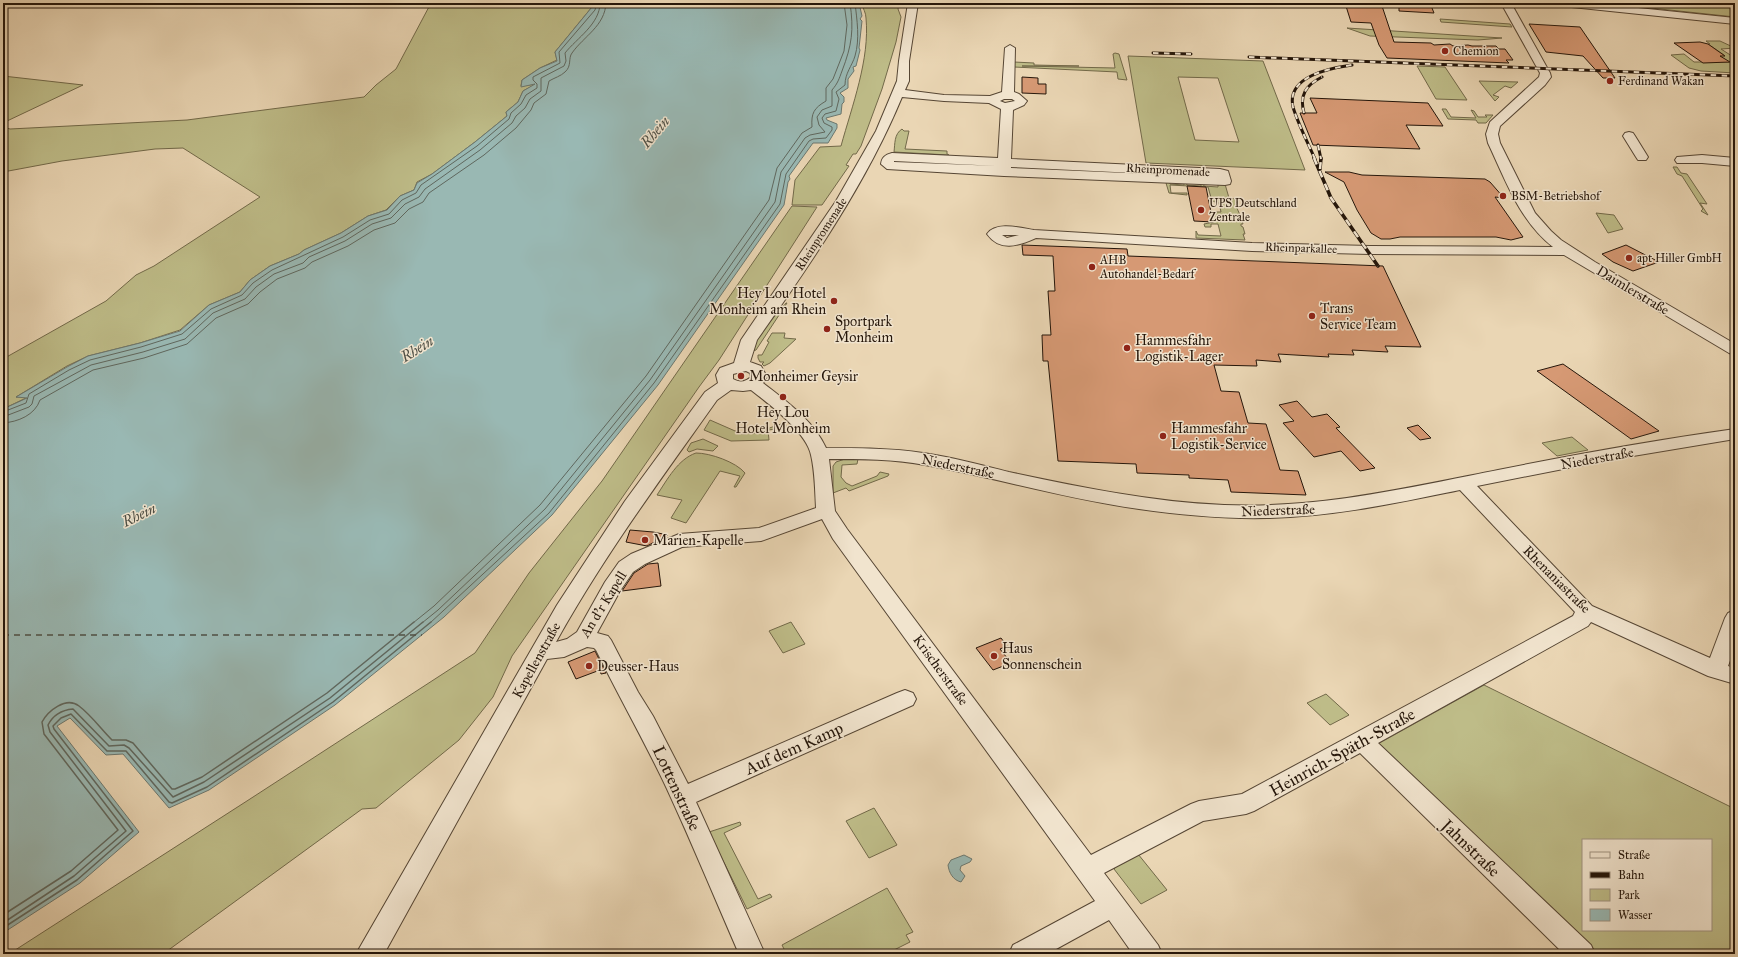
<svg xmlns="http://www.w3.org/2000/svg" width="1738" height="957" viewBox="0 0 1738 957" font-family="'IM FELL Great Primer',serif">
<rect width="100%" height="100%" fill="#ead6b4"/>
<filter id="stains"><feTurbulence type="fractalNoise" baseFrequency=".005" numOctaves="4"/><feColorMatrix values="0 0 0 0 .2 0 0 0 0 .09 0 0 0 0 .02 0 0 0 .5 -.17"/></filter>
<radialGradient id="worn" r=".72"><stop offset=".6" stop-color="#630" stop-opacity="0"/><stop offset="1" stop-color="#630" stop-opacity=".3"/></radialGradient>
<path fill="#bebc88" stroke="#726949" fill-rule="evenodd" d="M431 3H588L587 5 592 7 555 52 557 60 540 68 522 80 521 86 536 84 523 91 518 102 506 112 507 116 475 142 432 174 417 182 414 190 400 196 386 210 368 216 341 233 304 250 299 254 270 266 250 280 240 292 209 305 180 330 140 343 88 356 67 366 16 397H28L3 409V359L106 301 136 275 154 266 260 197 183 148 155 149 62 161 3 172V76L83 85 7 121 4 127 10 129 187 120 364 97 376 85 396 69Z
M861 3H899L898 9 901 17 896 42 882 89 861 146 856 154H853L846 165 849 166 822 205H792L795 180 820 147 841 146C852 106 870 59 866 18 866 13 863 8 861 3Z
M1604 3H1735V17Z
M1440 19 1510 24 1512 27 1441 22Z
M1347 28 1502 38 1478 40 1370 36Z
M1706 41H1720L1735 48 1721 49 1735 58V73L1701 71 1689 68 1671 55 1684 54 1694 62H1729L1720 56 1724 55 1708 44H1710Z
M1115 53 1119 54 1127 80 1118 79 1117 72 1014 67V62L1034 63V65L1079 66H1022L1115 68 1113 54Z
M1128 56 1263 61 1305 170 1146 163ZM1178 77 1218 78 1239 142 1195 140Z
M1417 66 1445 67 1467 100 1436 99Z
M1479 81 1518 82 1511 88 1505 86 1493 95 1499 97 1495 101Z
M1442 109H1446L1451 117 1476 118 1471 110 1474 111 1478 117H1487L1485 115H1493L1486 123H1478L1476 120 1448 119Z
M902 129 904 131H909L905 149 947 151V154L949 155 894 152C895 144 894 134 902 129Z
M1673 167H1677L1681 173 1687 174 1707 204 1700 203 1708 215 1701 211 1703 209 1682 176 1677 174Z
M1169 181 1170 184 1184 185V182H1186L1187 185 1201 186V183H1203L1204 186 1218 187V184H1225L1229 198 1236 199 1238 205 1236 206 1240 215H1238L1241 217 1243 224H1241V226L1243 227 1245 234H1243L1245 240 1196 238V231L1198 235 1221 236 1218 224H1211V227H1205L1204 224 1214 222 1212 212H1221L1219 203 1212 201 1208 187 1170 185 1171 193H1187V195L1169 193 1166 183Z
M792 206 817 207 719 360 699 387 512 656 493 697 459 740 376 808 362 809 163 954H9L250 799 475 653 529 573 602 481Z
M1596 213 1614 215 1623 229 1608 233Z
M786 303H787L756 350 753 351C752 338 778 314 786 303Z
M772 333H785L784 338 796 339 770 363 764 366 762 364 764 362H760L758 358V355H762L769 342 767 341Z
M710 420 742 434 755 433 784 423 786 426 785 428 768 430 769 440 731 441 704 430Z
M1572 437 1588 450 1557 456 1542 443Z
M703 439 718 446 713 451 697 449 689 452 687 450 691 443Z
M696 453C710 453 736 462 745 473L736 487H734L740 476 720 471 686 523 671 518 682 500 657 495C667 480 678 459 696 453Z
M845 459H858L857 464 842 465 841 477 846 483 852 486 877 476 880 472 889 474 888 476 849 491 846 488 833 493V466L836 462Z
M791 622 805 644 783 653 769 631Z
M1484 685 1735 809V954H1598L1376 745ZM1583 840H1711V930H1583Z
M1326 694 1349 715 1330 725 1307 703Z
M874 808 897 845 869 858 846 821Z
M740 822 741 825 724 833 758 899 770 894 772 897 747 909 709 832Z
M1138 854 1167 890 1141 904 1114 869 1117 866Z
M887 888 913 932 906 935 910 942 886 954H779L785 951 782 945Z"/>
<path fill="#99b8b3" stroke="#6b776f" d="M588 3H859L862 16 860 19 862 21 859 48 860 50 856 66 853 67 854 71 848 79V88L840 93 844 97V102L842 104 841 114 826 118 827 120 837 124V128L828 143H813L789 176 790 179 788 182 784 205 658 385 552 515 444 617 335 705 209 790 169 808 123 754 106 755 70 718 57 726 139 832 80 883 3 933V409L27 398 16 397 67 367 88 356 140 343 180 331 209 305 240 292 250 280 270 266 299 254 304 250 341 233 368 216 387 210 400 196 414 190 417 183 432 174 475 142 507 116 506 112 518 102 523 91 535 84 521 87 522 80 540 68 557 61 555 52 592 7 587 5Z
M964 855 972 859 970 862 961 866 960 870 965 876 961 882C953 880 949 873 948 865L951 860Z"/>
<g fill="none" stroke-linecap="round" stroke-linejoin="round">
<path stroke="#5f675e" stroke-width="1" d="M3 412 26 403 29 394 69 370 90 360 141 347 182 334 211 309 242 295 253 283 272 270 343 237 370 220 389 214 402 200 416 193 421 185 477 146 509 119 511 113 521 104 526 95 537 88V84L533 80V77L560 63 559 52 595 10 596 6 593 3
M3 417 29 407 32 404 34 396 91 365 143 352 185 339 213 313 245 299 256 287 274 274 303 263 309 257 345 241 372 224 391 218 405 204 419 197 425 189 480 150 512 123 516 116 525 108 530 99 541 91V78L564 66 566 61 565 53C577 38 600 24 600 3
M3 423C18 422 35 415 40 400L93 370 144 358 187 344 216 318 248 304 260 292 277 279 305 268 312 262 348 246 374 230 395 223 409 209 423 202 429 193 484 155 516 128 531 110 534 103 546 94 549 81C554 78 561 76 565 72 572 66 568 58 572 53 584 36 605 26 606 3
M413 623 434 606 540 505 646 376 769 200 777 168 802 133 812 127C811 113 814 108 826 101V88L833 79 844 51 847 25 844 3
M422 623 438 610 545 509 650 380 775 202 781 172 805 138 810 135 825 132 819 125 817 117 822 110 832 106V90C838 83 839 79 842 71 852 45 854 30 850 3
M430 623 549 513 654 383 780 204 786 174 809 141 813 139 826 138 832 130V127L824 123 822 118 825 114 836 111 839 99 836 92 845 85C845 73 852 66 855 56 860 39 857 20 855 3"/>
<path stroke="#5f675e" stroke-width="1.5" d="M3 915 71 871 118 830 44 734 42 722C48 711 66 696 79 706 91 715 101 729 112 740H126L133 743 172 789H175L202 777 327 693 414 622
M3 923 74 876 126 831 50 732 48 725C53 715 62 710 73 709L109 746 124 745 129 748 173 797 204 782 330 698 423 622
M3 928 77 880 133 831 54 729 53 726 61 718 71 714 107 751H126L169 802 172 803 207 787 333 702 431 622"/>
<path stroke="#4e4f45" stroke-width="1.5" stroke-dasharray="6 5" stroke-linecap="butt" d="M3 635H422"/>
</g>
<path fill="#d69974" stroke="#25160a" d="M1345 3H1381L1394 42 1431 43 1434 45 1450 44 1453 46 1468 45 1472 46H1496L1499 49H1505L1513 60H1506L1509 63 1387 58 1379 45 1371 23 1351 22Z
M1399 3H1430L1434 13 1399 11Z
M1529 24 1580 27 1615 78H1603L1583 56 1546 52Z
M1700 42 1708 44 1725 56H1720L1730 62 1703 63 1674 43Z
M1022 77 1038 78V84H1046V94L1022 93Z
M1310 98 1428 103 1443 126 1406 125 1420 149 1313 145 1300 113H1317Z
M1325 172H1349L1362 175 1485 179 1490 182 1504 198 1495 197 1523 237 1511 240 1496 237H1400L1390 239H1381L1371 233 1357 210 1344 182Z
M1187 186 1206 187 1213 222 1194 221Z
M1022 245 1127 249 1128 256 1383 266 1421 347 1385 346 1388 352 1352 350 1354 355 1328 354 1329 357 1278 354 1281 362 1256 360 1257 366 1214 365 1221 391 1239 392 1248 423 1266 424 1280 470 1298 471 1306 495 1231 492 1228 480 1189 478V475L1137 473 1136 464 1058 461 1048 361H1043L1042 335H1051L1048 291H1055L1053 256 1023 255Z
M1626 245 1659 262 1633 271 1613 262 1602 254Z
M1563 364 1635 414 1659 431 1631 439 1537 371Z
M1297 401 1312 417 1327 414 1340 427 1336 428 1375 468 1360 471 1341 451 1314 457 1283 423 1294 421 1279 405Z
M1418 425 1431 438 1420 440 1407 428Z
M630 530 653 532 668 535 647 546 626 542Z
M658 563 661 586 622 591 634 573 648 564Z
M1001 638 1007 646 1000 649 1011 663 993 670 976 648Z
M595 651 606 673 601 674 600 670 576 679 568 662Z"/>
<g fill="none" stroke-linecap="round" stroke-linejoin="round">
<defs>
<path id="minor" d="M908 3H918L909 61V81L905 90 944 95 990 96 1002 92 1005 48 1010 45 1015 48 1014 92 1019 94 1027 101 1024 105 1013 110 1011 159 1220 169 1228 171 1231 181 1230 184 1225 185 1004 176 887 169 881 164C882 157 885 155 892 153L998 158 1001 109 989 103 944 101 902 97C866 184 811 263 757 340L750 362 761 366 767 377 763 383C786 401 814 421 826 448 858 448 891 448 923 453 952 457 981 465 1009 472 1080 487 1151 502 1224 505 1317 509 1407 488 1498 470 1577 454 1656 440 1735 429V439L1609 460 1477 486 1592 606 1710 658 1725 618 1728 613 1735 610V647L1728 666 1735 668V684L1708 676 1591 622 1588 626 1378 743 1591 945 1595 954H1564L1360 753 1254 811 1246 814 1203 821 1104 873 1158 945 1162 954H1133L1109 920 1047 954H1009L1013 945 1095 901 833 539 822 519 761 541 682 547 645 564 633 572 620 591 597 633 608 636 611 640 638 692 653 716 688 784 897 693 905 690 913 693 916 699 913 705 696 802 765 954H739C715 899 692 843 667 789 645 742 619 697 596 650L594 648 587 647 564 657 547 659 384 954H356L557 605 625 501 705 392 718 383 716 375 720 368 734 363 741 340 836 201 876 131 897 81 899 61ZM1004 99H1012L1015 101 1005 103 1000 101ZM894 161 998 166 894 162ZM1011 167 1218 177 1011 168ZM746 371 750 373 751 377C745 382 740 383 733 379V374ZM731 390 743 391 751 390C769 404 807 433 811 455 815 472 815 490 816 508L759 528 679 534 631 554 619 562 605 582 577 632 567 639 556 642C603 557 661 479 717 400ZM829 459C861 459 894 459 925 465 997 478 1067 499 1139 509 1181 515 1224 519 1267 518 1332 517 1396 503 1460 490L1575 612 1573 616 1242 794 1199 801 1191 804 1091 855 847 529 835 511Z
M1501 3H1511L1550 73 1551 77 1545 85 1500 126 1498 134 1500 143 1535 213 1551 231 1561 240 1595 262 1735 344V355L1729 353 1564 255 1370 254 1252 251 1036 238C1018 246 1000 252 987 234 996 221 1021 228 1034 230L1252 243 1370 246 1553 247C1519 220 1506 181 1488 143L1486 134 1490 122 1539 77 1540 73ZM1002 235H1019L1007 238Z
M1557 3H1590L1735 18V24L1562 6Z
M1629 132 1633 133 1635 136 1648 157 1646 160H1638L1636 157 1623 136 1625 133Z
M1702 155 1735 158V166L1702 163H1677L1675 160 1677 157Z"/>
</defs>
<use href="#minor" stroke="#564634" stroke-width="2"/>
<use href="#minor" fill="#f1e4ce" fill-rule="evenodd"/>
<defs>
<path id="rail-far1" d="M1153 53 1191 54
M1249 57 1735 76
M1304 113C1299 95 1306 85 1322 77
M1318 145 1321 159
M1315 159C1308 143 1298 124 1293 107 1286 76 1331 68 1352 65"/>
<path id="rail" d="M1314 158 1331 198 1378 266
M1320 169 1321 158"/>
</defs>
<use href="#rail-far1" stroke="#25160a" stroke-width="3"/>
<use href="#rail" stroke="#25160a" stroke-width="3.5"/>
<use href="#rail-far1" stroke="#f1e4ce" stroke-width="2" stroke-dasharray="5.5" stroke-linecap="butt"/>
<use href="#rail" stroke="#f1e4ce" stroke-width="2.5" stroke-dasharray="7" stroke-linecap="butt"/>
</g>
<g fill="#8f2418" stroke="#f1e4ce" stroke-width="1.5">
<circle cx="1445" cy="51" r="4"/>
<circle cx="1610" cy="81" r="4"/>
<circle cx="1503" cy="196" r="4"/>
<circle cx="1201" cy="210" r="4"/>
<circle cx="1629" cy="258" r="4"/>
<circle cx="1092" cy="267" r="4"/>
<circle cx="834" cy="301" r="4"/>
<circle cx="1312" cy="316" r="4"/>
<circle cx="827" cy="329" r="4"/>
<circle cx="1127" cy="348" r="4"/>
<circle cx="741" cy="376" r="4"/>
<circle cx="783" cy="397" r="4"/>
<circle cx="1163" cy="436" r="4"/>
<circle cx="645" cy="540" r="4"/>
<circle cx="994" cy="656" r="4"/>
<circle cx="589" cy="666" r="4"/>
</g>
<g text-anchor="middle" stroke-width="3" stroke-linejoin="round" paint-order="stroke">
<g font-size="12" fill="#25160a" stroke="#f1e4ce" text-anchor="start">
<text x="1453" y="55">Chemion</text>
<text x="1618" y="85">Ferdinand Wakan</text>
<text x="1511" y="200">BSM-Betriebshof</text>
<text x="1209" y="207">UPS Deutschland<tspan x="1209" dy="14">Zentrale</tspan></text>
<text x="1637" y="262">apt Hiller GmbH</text>
<text x="1100" y="264">AHB<tspan x="1100" dy="14">Autohandel-Bedarf</tspan></text>
</g>
<g font-size="12" fill="#25160a" stroke="#f1e4ce">
<text transform="translate(1168 170) rotate(3)" y="4">Rheinpromenade</text>
<text transform="translate(821 234) rotate(-57)" y="4">Rheinpromenade</text>
<text transform="translate(1301 248) rotate(2)" y="4">Rheinparkallee</text>
</g>
<g font-size="14" fill="#25160a" stroke="#f1e4ce">
<text transform="translate(1633 290) rotate(31)" y="5">Daimlerstraße</text>
<text transform="translate(1597 458) rotate(-10)" y="5">Niederstraße</text>
<text transform="translate(958 466) rotate(12)" y="5">Niederstraße</text>
<text transform="translate(1278 510) rotate(-2)" y="5">Niederstraße</text>
<text transform="translate(1557 579) rotate(45)" y="5">Rhenaniastraße</text>
<text transform="translate(603 604) rotate(-58)" y="5">An d'r Kapell</text>
<text transform="translate(536 660) rotate(-61)" y="5">Kapellenstraße</text>
<text transform="translate(941 670) rotate(54)" y="5">Krischerstraße</text>
</g>
<g font-size="14" fill="#25160a" stroke="#f1e4ce" text-anchor="start">
<text x="826" y="298" text-anchor="end">Hey Lou Hotel<tspan x="826" dy="16">Monheim am Rhein</tspan></text>
<text x="1320" y="313">Trans<tspan x="1320" dy="16">Service Team</tspan></text>
<text x="835" y="326">Sportpark<tspan x="835" dy="16">Monheim</tspan></text>
<text x="1135" y="345">Hammesfahr<tspan x="1135" dy="16">Logistik-Lager</tspan></text>
<text x="749" y="381">Monheimer Geysir</text>
<text x="783" y="417" text-anchor="middle">Hey Lou<tspan x="783" dy="16">Hotel Monheim</tspan></text>
<text x="1171" y="433">Hammesfahr<tspan x="1171" dy="16">Logistik-Service</tspan></text>
<text x="653" y="545">Marien-Kapelle</text>
<text x="1002" y="653">Haus<tspan x="1002" dy="16">Sonnenschein</tspan></text>
<text x="597" y="671">Deusser-Haus</text>
</g>
<g font-size="15" font-style="italic" fill="#4e4f45" stroke="#f1e4ce">
<text transform="translate(655 132) rotate(-49)" y="5">Rhein</text>
<text transform="translate(417 349) rotate(-32)" y="5">Rhein</text>
<text transform="translate(139 515) rotate(-26)" y="5">Rhein</text>
</g>
<g font-size="17" fill="#25160a" stroke="#f1e4ce">
<text transform="translate(794 748) rotate(-24)" y="6">Auf dem Kamp</text>
<text transform="translate(1342 752) rotate(-29)" y="6">Heinrich-Späth-Straße</text>
<text transform="translate(677 788) rotate(65)" y="6">Lottenstraße</text>
<text transform="translate(1471 848) rotate(44)" y="6">Jahnstraße</text>
</g>
</g>
<rect width="1738" height="957" fill="none" stroke="#ead6b4" stroke-width="16"/>
<rect x="4" y="4" width="1730" height="949" fill="none" stroke="#25160a" stroke-width="2"/>
<rect x="8" y="8" width="1722" height="941" fill="none" stroke="#25160a"/>
<rect x="1582" y="839" width="130" height="92" fill="#f1e4ce" stroke="#9f9280"/>
<rect x="1590" y="852" width="20" height="6" fill="#f1e4ce" stroke="#9f9280"/>
<text x="1618" y="859" font-size="12" fill="#25160a">Straße</text>
<rect x="1590" y="872" width="20" height="6" fill="#25160a" stroke="#9f9280"/>
<text x="1618" y="879" font-size="12" fill="#25160a">Bahn</text>
<rect x="1590" y="889" width="20" height="12" fill="#bebc88" stroke="#9f9280"/>
<text x="1618" y="899" font-size="12" fill="#25160a">Park</text>
<rect x="1590" y="909" width="20" height="12" fill="#99b8b3" stroke="#9f9280"/>
<text x="1618" y="919" font-size="12" fill="#25160a">Wasser</text>
<rect width="100%" height="100%" filter="url(#stains)"/>
<rect width="100%" height="100%" fill="url(#worn)"/>
</svg>
